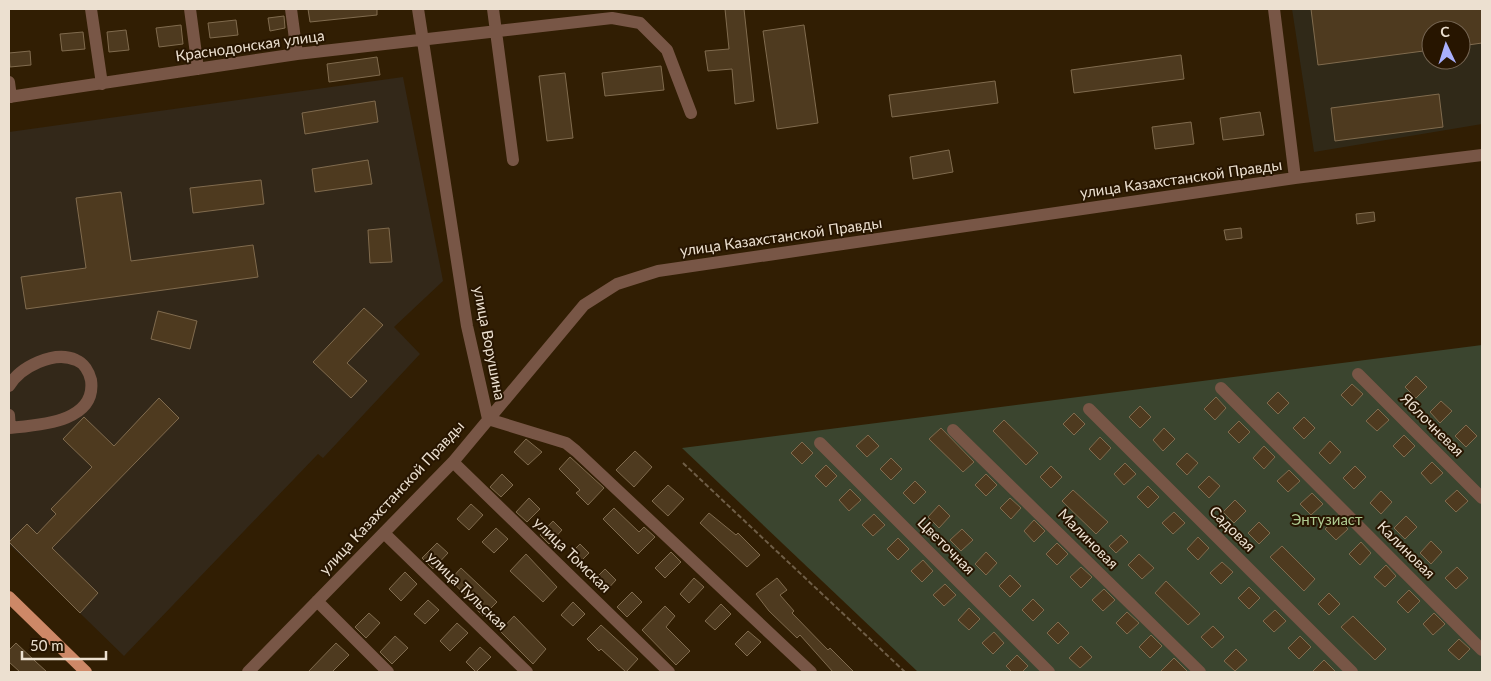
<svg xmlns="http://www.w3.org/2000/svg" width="1491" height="681" viewBox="0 0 1491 681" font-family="Lato,sans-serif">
<rect width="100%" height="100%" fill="#311e03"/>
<path fill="#302918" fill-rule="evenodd" d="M1292 9H1482V124L1314 152ZM1431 30H1461V60H1431Z"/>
<path fill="#332819" d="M403 77 443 281 394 327 420 354 323 458 318 454 124 656 9 544V132Z"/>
<path fill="#3b452f" d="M1482 345V672H918L682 448Z"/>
<path fill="#4e3a1f" stroke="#806b4e" d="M308 9H377V15L310 22Z
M725 9H744L754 101 735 104 732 69 708 71 705 51 729 49Z
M1311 9H1482V43L1461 46V30H1431V50L1318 65Z
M284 16 285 28 270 31 268 18Z
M236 20 238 35 210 38 208 23Z
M181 25 183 44 159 47 156 28Z
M804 25 818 123 777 129 763 31Z
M126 30 129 50 109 52 107 32Z
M83 32 85 49 62 51 60 34Z
M30 51 31 65 10 67 9 53Z
M1181 55 1184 79 1074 93 1071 70Z
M377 57 380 75 329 82 327 64Z
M661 66 664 90 605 96 602 73Z
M565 73 573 138 547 141 539 76Z
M995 81 998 103 892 117 889 95Z
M1439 94 1443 127 1335 141 1331 108Z
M375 101 378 122 305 134 302 113Z
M1260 112 1264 135 1223 140 1220 118Z
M1191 122 1194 144 1155 149 1152 127Z
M949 150 953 172 913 179 910 157Z
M368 160 372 184 315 192 312 169Z
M261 180 264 204 193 213 190 188Z
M121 192 131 261 253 245 258 277 26 309 21 277 86 268 76 198Z
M1374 212 1375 221 1357 224 1356 214Z
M389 228 392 262 370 263 368 230Z
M1241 228 1242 238 1226 240 1224 230Z
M364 308 383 325 347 363 367 381 351 398 313 362Z
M158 311 197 321 190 349 151 339Z
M1416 376 1427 387 1416 398 1405 387Z
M1352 384 1363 394 1352 406 1341 395Z
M1278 392 1289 403 1278 414 1267 403Z
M1216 397 1226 408 1215 420 1204 409Z
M159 398 179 418 52 548 98 593 80 613 9 542 27 524 37 534 56 514 51 509 92 467 63 439 84 417 114 446Z
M1441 401 1452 411 1440 423 1430 412Z
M1140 406 1151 417 1140 428 1129 417Z
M1378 409 1389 420 1377 431 1366 421Z
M1074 413 1085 424 1074 435 1063 424Z
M1304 417 1315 428 1304 439 1293 428Z
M1004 420 1038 453 1026 465 993 431Z
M1239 421 1250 432 1239 443 1228 432Z
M1466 425 1477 436 1466 447 1455 436Z
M941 428 974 462 963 472 929 439Z
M1164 428 1175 439 1163 451 1153 440Z
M868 435 879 446 867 457 856 446Z
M1404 435 1415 446 1404 457 1393 446Z
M1100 437 1111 448 1100 460 1089 449Z
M526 439 542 452 528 465 514 452Z
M1330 441 1341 452 1330 464 1319 453Z
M802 442 813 453 802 464 791 453Z
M1264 446 1275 457 1264 469 1253 458Z
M635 451 652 467 634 487 616 470Z
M1187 453 1198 463 1187 475 1176 464Z
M570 457 604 488 588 505 576 493 580 490 559 469Z
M891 458 902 469 891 480 880 469Z
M1432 462 1443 473 1431 484 1421 473Z
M1125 463 1136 474 1124 485 1114 474Z
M826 465 837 476 826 487 815 476Z
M1051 466 1062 477 1051 488 1040 477Z
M1355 466 1366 477 1354 489 1343 478Z
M1289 470 1300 481 1288 492 1277 481Z
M502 474 513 485 501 497 490 487Z
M986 474 997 485 986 496 975 485Z
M1209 476 1220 486 1209 498 1198 487Z
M915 481 926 492 914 504 903 493Z
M668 485 684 499 668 516 652 501Z
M1148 486 1159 497 1148 508 1137 497Z
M850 489 861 500 849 511 839 500Z
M1073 490 1108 522 1096 534 1062 501Z
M1457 490 1468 501 1456 512 1445 501Z
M1381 491 1392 502 1381 514 1370 503Z
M1312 493 1323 504 1311 515 1300 504Z
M529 498 540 509 527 522 516 512Z
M1010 498 1021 508 1011 519 1000 508Z
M1235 500 1246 511 1234 523 1223 512Z
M471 504 483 515 469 530 457 519Z
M939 505 950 516 939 528 928 517Z
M614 508 639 532 644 527 655 537 638 554 603 519Z
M1174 512 1185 523 1173 534 1162 523Z
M709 513 736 535 738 533 760 555 747 567 700 523Z
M874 514 885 525 873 536 862 525Z
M1406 516 1417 527 1405 539 1394 528Z
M1337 518 1348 529 1336 540 1325 529Z
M1034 520 1045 531 1034 542 1024 531Z
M553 521 562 530 549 544 540 535Z
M1259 522 1270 533 1259 544 1248 533Z
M496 528 508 539 494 553 482 542Z
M962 529 973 540 961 551 950 540Z
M1121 535 1128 542 1116 553 1109 546Z
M1198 537 1209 548 1198 560 1187 549Z
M898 538 909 549 898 560 887 549Z
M1431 541 1442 552 1431 564 1420 553Z
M1361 542 1371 553 1360 565 1349 554Z
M437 543 448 553 433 569 422 558Z
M1057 543 1068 554 1057 565 1046 554Z
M580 544 589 553 576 566 567 557Z
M1282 546 1315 579 1304 591 1270 557Z
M671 552 681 562 665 578 655 568Z
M986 552 997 563 986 575 975 564Z
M526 554 557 587 543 602 510 571Z
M1139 554 1154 568 1142 579 1128 565Z
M923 560 933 571 922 582 911 571Z
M1222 562 1233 572 1221 584 1210 573Z
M1386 565 1396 576 1385 587 1374 577Z
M1081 567 1092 577 1081 588 1070 577Z
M1457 567 1468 578 1456 589 1445 578Z
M461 568 497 602 483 616 472 605 474 603 450 580Z
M605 569 616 580 604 593 592 582Z
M405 572 417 584 401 601 389 589Z
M1010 575 1021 586 1010 597 999 586Z
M694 578 704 587 689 603 680 594Z
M777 578 787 590 780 595 794 611 792 613 828 650 830 648 854 672H833L800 635 797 638 769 611 756 594Z
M1166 581 1200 614 1188 625 1155 593Z
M945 584 956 595 944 606 933 595Z
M1249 587 1260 598 1249 609 1238 598Z
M1104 589 1115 600 1103 611 1092 600Z
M1409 590 1420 601 1408 613 1397 602Z
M632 592 642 602 627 617 617 607Z
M1329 593 1340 604 1329 615 1318 604Z
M1033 599 1044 610 1033 621 1022 610Z
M428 600 439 610 425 624 414 614Z
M573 602 585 614 573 626 561 615Z
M721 604 731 614 715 630 705 621Z
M665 606 675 616 666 627 690 651 676 665 642 630Z
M969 608 980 619 969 630 958 620Z
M1275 610 1286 621 1274 632 1263 621Z
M1127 612 1139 623 1127 634 1116 623Z
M369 613 380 623 366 638 355 627Z
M1434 613 1445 624 1433 635 1423 624Z
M514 616 546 649 533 664 500 631Z
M1353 616 1386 649 1375 660 1341 627Z
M1058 622 1069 633 1058 644 1047 633Z
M457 623 468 633 450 651 440 641Z
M601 625 638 659 626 672 601 649 599 651 587 639Z
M1213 626 1224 637 1212 648 1201 637Z
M748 631 761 642 747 656 735 644Z
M994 632 1004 643 993 654 982 643Z
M1151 635 1162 646 1150 658 1139 647Z
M395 636 408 648 392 664 380 652Z
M1300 636 1311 647 1299 659 1288 648Z
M1459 639 1470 649 1459 660 1448 650Z
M16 643 35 661 47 672H20L9 662V650Z
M336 643 349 655 332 672H308Z
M1081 646 1092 657 1080 668 1069 658Z
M480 647 491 657 476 672 466 662Z
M1236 649 1247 660 1235 671 1224 661Z
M1017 655 1028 666 1022 672H1012L1006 666Z
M1174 658 1188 672H1160Z
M1324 660 1336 672H1312Z"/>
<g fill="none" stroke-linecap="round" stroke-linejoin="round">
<path stroke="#6f5e47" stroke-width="2" stroke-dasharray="5 2.5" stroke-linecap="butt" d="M683 463 905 672"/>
<path stroke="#785646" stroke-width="12" d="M91 9 102 84
M190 9 198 69
M291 9 297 54
M418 9 467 326 488 419 566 443 576 451 811 672
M493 9 513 160
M1274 9 1295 178
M9 82 11 97
M9 97 297 54 612 18 640 23 667 50 691 113
M1358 374 1482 498
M9 386C20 367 54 350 76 360 84 363 89 372 91 380 97 423 37 425 9 428
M1221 388 1482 650
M1089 409 1352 672
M9 415 10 428
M953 430 1200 672
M820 443 1049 672
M453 462 669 672
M384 533 527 672
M317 601 388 672
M248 672 453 462 584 305 617 284 658 271 1295 178 1482 155"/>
<path stroke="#cd8867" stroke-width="12" d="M9 597 86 672"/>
</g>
<g text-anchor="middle" stroke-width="4" stroke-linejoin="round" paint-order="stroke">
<g font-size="15" fill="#ece0d0" stroke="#271500">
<text transform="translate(250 46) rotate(-8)" y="5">Краснодонская улица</text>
<text transform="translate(1181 179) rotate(-8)" y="5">улица Казахстанской Правды</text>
<text transform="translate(781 237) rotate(-8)" y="5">улица Казахстанской Правды</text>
<text transform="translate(489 343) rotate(79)" y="5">улица Ворушина</text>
<text transform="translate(1432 425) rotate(45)" y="5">Яблочневая</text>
<text transform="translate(392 498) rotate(-47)" y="5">улица Казахстанской Правды</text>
<text transform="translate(1232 529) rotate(45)" y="5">Садовая</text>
<text transform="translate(1088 539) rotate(45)" y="5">Малиновая</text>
<text transform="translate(946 546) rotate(45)" y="5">Цветочная</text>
<text transform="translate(1406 550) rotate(45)" y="5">Калиновая</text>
<text transform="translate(572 555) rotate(44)" y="5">улица Томская</text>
<text transform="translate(467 591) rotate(44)" y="5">улица Тульская</text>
</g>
<g font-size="15" fill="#afca90" stroke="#271500">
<text x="1327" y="525">Энтузиаст</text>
</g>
</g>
<rect width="1491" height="681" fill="none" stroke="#ece0d0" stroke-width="20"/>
<g transform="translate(1446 45) rotate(356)"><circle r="24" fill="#271500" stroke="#766653"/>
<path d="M0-4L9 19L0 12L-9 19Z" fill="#a9b0fc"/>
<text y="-8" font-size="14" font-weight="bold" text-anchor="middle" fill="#ece0d0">С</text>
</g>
<path d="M22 651v8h84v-8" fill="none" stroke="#ece0d0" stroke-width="2.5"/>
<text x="30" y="651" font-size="15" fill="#ece0d0" stroke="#271500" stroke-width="4" paint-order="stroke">50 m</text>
</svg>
